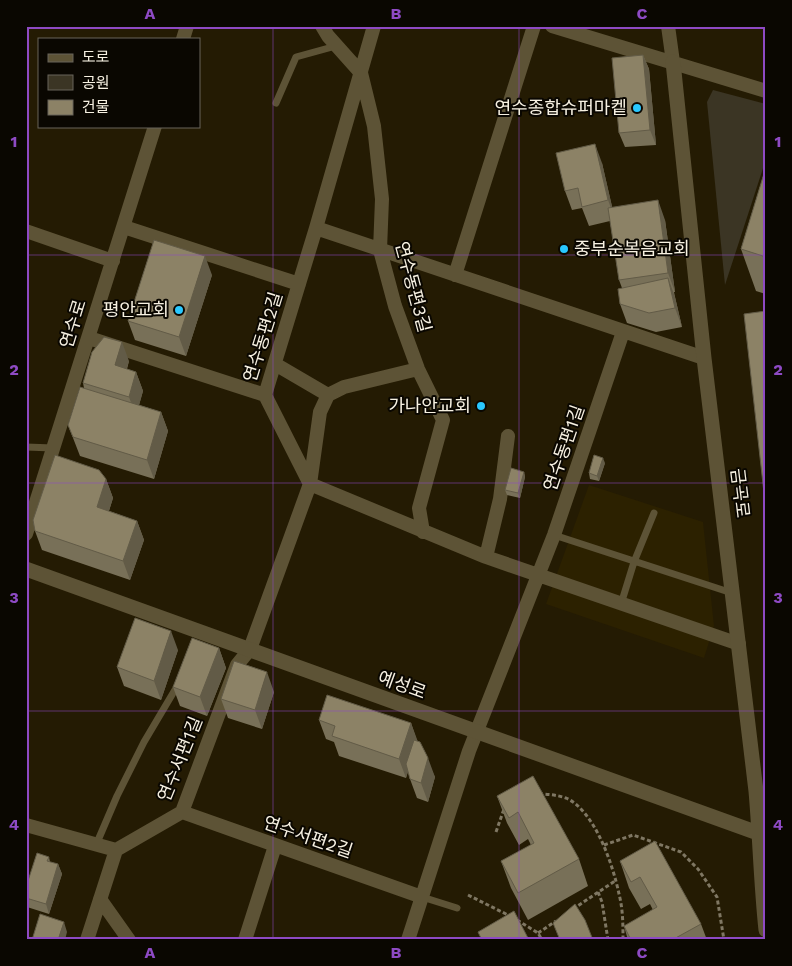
<svg xmlns="http://www.w3.org/2000/svg" width="792" height="966" viewBox="0 0 792 966" font-family="'Work Sans','Noto Sans KR',sans-serif">
<rect width="100%" height="100%" fill="#241b03"/>
<path fill="#2c2100" d="M589 485 703 522 714 626 704 658 546 604Z"/>
<path fill="#3b3524" d="M713 90 766 104V159L725 285 707 102Z"/>
<g fill="none" stroke-linecap="round" stroke-linejoin="round">
<path stroke="#7f7763" stroke-width="3" stroke-dasharray="4 2.5" stroke-linecap="butt" d="M539 794C548 794 557 795 566 798 595 811 613 865 619 894 623 909 623 925 623 940
M496 832 504 809
M604 845 633 835 681 852 698 869 717 897 724 940
M598 892 602 902 608 940
M468 895 510 916
M573 909 615 881
M517 920 538 933 542 940
M538 933 556 921
M465 938 466 940"/>
<path stroke="#5d5336" stroke-width="7" d="M276 103 296 57 336 46
M26 447 53 448
M554 535 732 593
M621 604 634 562 654 513
M96 845 117 796 144 742 179 683
M422 897 457 908"/>
<path stroke="#5d5336" stroke-width="14" d="M322 26 328 36 361 73 374 126 382 199 380 250 395 306 418 369 443 420 419 508 423 532
M552 26 766 91
M668 26 673 62
M183 39 187 26
M124 227 299 284
M316 228 704 358
M26 231 113 261
M455 275 534 26
M89 338 265 395
M275 364 328 395
M418 369 344 387 328 395 320 412 310 484 486 557 739 644
M26 534 155 126
M486 557 500 499 508 436
M182 812 422 897
M26 825 116 850
M100 899 129 940
M87 940 116 850 182 812 237 665 250 649 310 484 265 395 316 228 374 26
M245 940 275 846
M408 940 469 751 554 535 623 332"/>
<path stroke="#5d5336" stroke-width="15" d="M673 62 704 358 756 791C760 837 761 883 766 930
M26 569 766 836"/>
</g>
<path fill="#787058" d="M643 55 649 69 656 145 625 147 619 133Z
M602 163 612 207 665 220 675 292H674L675 297 682 327 656 332 627 323 620 304 622 288 619 280 610 221 589 226 582 208 572 210 565 191Z
M766 167V294L756 291 741 249Z
M212 275 186 356 135 340 128 321Z
M129 361 127 369 136 372 143 391 139 405 161 412 168 431 154 479 80 456 68 425 84 388 83 383Z
M605 463 599 481 590 479 589 473Z
M524 472 525 477 520 498 507 495 505 490Z
M106 479 113 498 109 511 137 521 144 540 130 580 42 550 35 531Z
M219 648 226 668 207 716 180 706 173 687Z
M178 650 161 700 124 686 117 667Z
M274 692 262 729 228 718 221 699Z
M319 720 411 723 417 741 435 777 428 802 417 798 410 779 408 771 406 778 339 756 334 742 326 739Z
M497 796 579 859 588 886 528 920 511 888 501 861 531 845 528 839 519 845 507 823Z
M49 857 50 862 58 864 62 874 49 914 27 907 26 906V887Z
M620 861 701 924 707 940H628L624 926 653 910 650 904 641 909 629 888Z"/>
<path fill="#625b47" d="M643 55 649 69 656 145 650 130Z
M595 144 602 163 615 219 608 200Z
M658 200 665 220 675 292 668 273Z
M205 256 212 275 186 356 179 337Z
M668 278 675 297 682 327 675 308Z
M26 312 29 320 26 331Z
M122 342 129 361 122 384 115 365Z
M136 372 143 391 136 416 129 397Z
M161 412 168 431 154 479 147 460Z
M603 458 605 463 599 481 597 476Z
M524 472 525 477 520 498 518 493Z
M106 479 113 498 104 526 97 507Z
M137 521 144 540 130 580 123 561Z
M171 631 178 650 161 700 154 681Z
M219 648 226 668 207 716 200 697Z
M267 672 274 692 262 729 255 710Z
M411 723 418 742 406 778 399 759Z
M428 758 435 777 428 802 421 783Z
M58 864 62 874 49 914 46 904Z
M64 922 67 932 65 940H58Z"/>
<path fill="#8c8266" stroke="#625b47" d="M643 55 650 130 619 133 612 58Z
M595 144 608 200 582 207 578 188 565 191 556 153Z
M766 167V257L741 249Z
M658 200 668 273 619 280 608 208Z
M154 240 205 256 179 337 128 321Z
M668 278 675 308 649 313 620 304 618 289Z
M766 311V502H765L744 314Z
M104 337 122 342 115 365 136 372 129 397 83 383 92 352Z
M80 387 161 412 147 460 73 437 68 425Z
M55 455 99 470 106 479 97 507 137 521 123 561 35 531 33 520Z
M594 455 603 458 597 476 589 473Z
M511 468 524 472 518 493 505 490Z
M135 618 171 631 154 681 117 667Z
M192 638 219 648 200 697 173 687Z
M234 661 267 672 255 710 221 699Z
M327 695 411 723 399 759 332 736 335 726 319 720Z
M414 740 420 742 428 758 421 783 410 779 406 764Z
M533 776 579 859 518 893 501 861 534 843 518 812 509 818 497 796Z
M655 841 701 924 672 940H631L624 926 657 907 640 877 631 882 620 861Z
M37 853 49 857 47 861 58 864 46 904 26 898V887Z
M575 904 585 920 593 940H560L553 923Z
M514 911 529 940H482L478 932Z
M40 914 64 922 58 940H32Z"/>
<path fill="none" stroke="#8e4ac4" stroke-width="1" stroke-opacity="0.55" d="M273 26V940M519 26V940M26 255H766M26 483H766M26 711H766"/>
<g fill="#29c8ff" stroke="#0a0701" stroke-width="2">
<circle cx="637" cy="108" r="5"/>
<circle cx="564" cy="249" r="5"/>
<circle cx="179" cy="310" r="5"/>
<circle cx="481" cy="406" r="5"/>
</g>
<g text-anchor="middle" stroke-width="4" stroke-linejoin="round" paint-order="stroke">
<g font-size="18" fill="#f7f1e2" stroke="#0a0701" text-anchor="end">
<text x="627" y="114">연수종합슈퍼마켙</text>
<text x="574" y="255" text-anchor="start">중부순복음교회</text>
<text x="169" y="316">평안교회</text>
<text x="471" y="412">가나안교회</text>
</g>
<g font-size="18" fill="#f7f1e2" stroke="#0a0701">
<text transform="translate(413 287) rotate(75)" y="6">연수동편3길</text>
<text transform="translate(73 324) rotate(-73)" y="6">연수로</text>
<text transform="translate(263 337) rotate(-73)" y="6">연수동편2길</text>
<text transform="translate(564 448) rotate(-71)" y="6">연수동편1길</text>
<text transform="translate(740 493) rotate(83)" y="6">금곡로</text>
<text transform="translate(402 685) rotate(20)" y="6">예성로</text>
<text transform="translate(180 759) rotate(-68)" y="6">연수서편1길</text>
<text transform="translate(308 837) rotate(19)" y="6">연수서편2길</text>
</g>
</g>
<rect width="792" height="966" fill="none" stroke="#0a0701" stroke-width="55"/>
<rect x="38" y="38" width="162" height="90" fill="#0a0701" stroke="#69655b"/>
<rect x="48" y="54" width="25" height="8" fill="#5d5336" stroke="#69655b"/>
<text x="82" y="62" font-size="15" fill="#f7f1e2">도로</text>
<rect x="48" y="75" width="25" height="15" fill="#3b3524" stroke="#69655b"/>
<text x="82" y="88" font-size="15" fill="#f7f1e2">공원</text>
<rect x="48" y="100" width="25" height="15" fill="#8c8266" stroke="#69655b"/>
<text x="82" y="112" font-size="15" fill="#f7f1e2">건물</text>
<rect x="28" y="28" width="736" height="910" fill="none" stroke="#8e4ac4" stroke-width="2"/>
<g font-size="16" text-anchor="middle" font-weight="bold" fill="#8e4ac4">
<text x="150" y="19">A</text>
<text x="396" y="19">B</text>
<text x="642" y="19">C</text>
<text x="14" y="147">1</text>
<text x="778" y="147">1</text>
<text x="14" y="375">2</text>
<text x="778" y="375">2</text>
<text x="14" y="603">3</text>
<text x="778" y="603">3</text>
<text x="14" y="830">4</text>
<text x="778" y="830">4</text>
<text x="150" y="958">A</text>
<text x="396" y="958">B</text>
<text x="642" y="958">C</text>
</g>
</svg>
